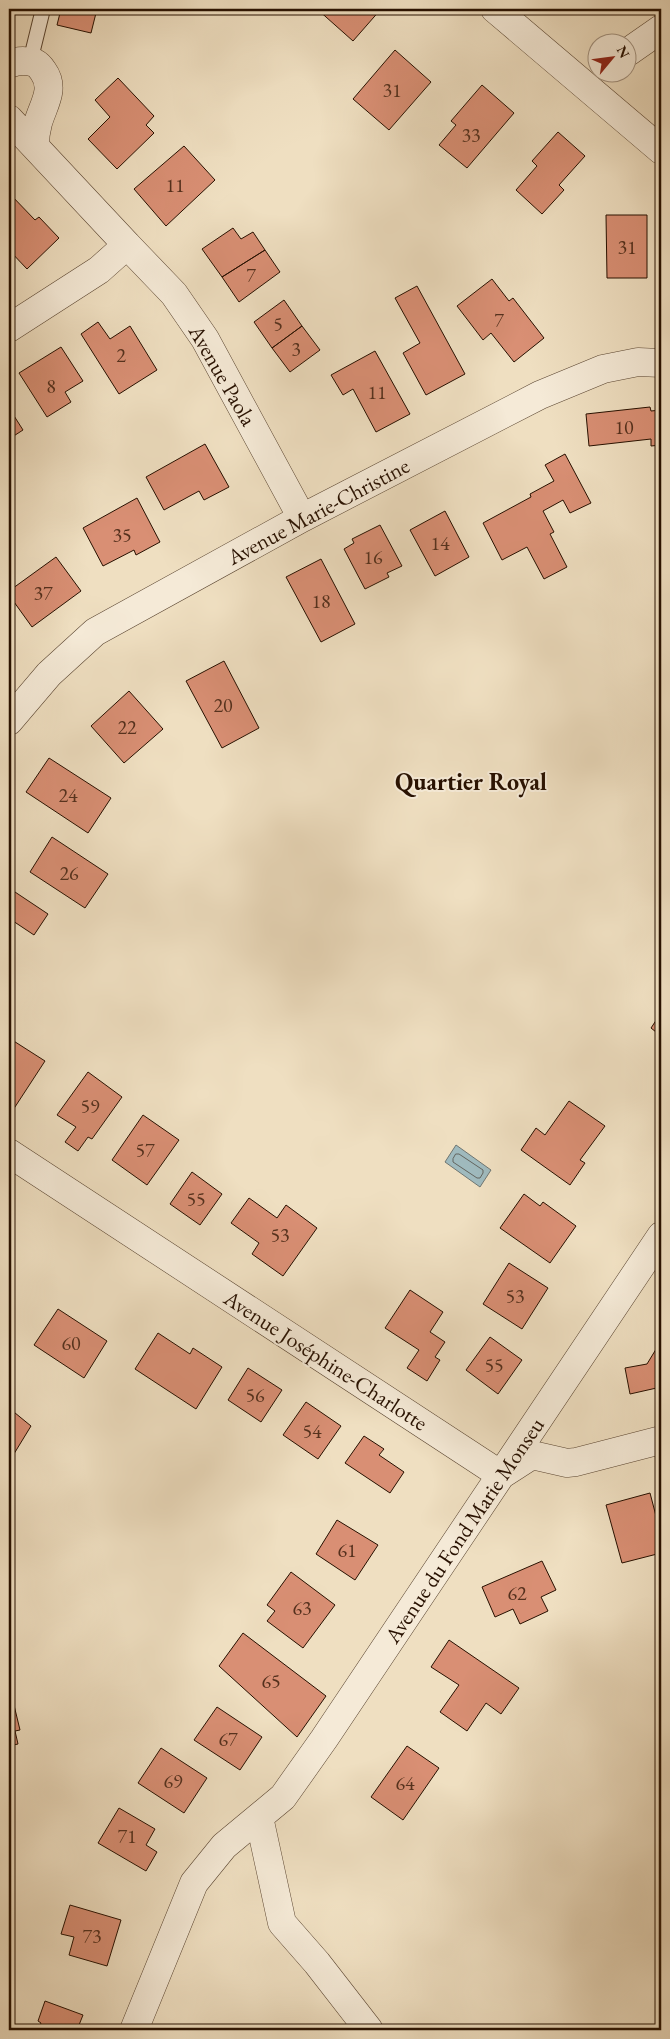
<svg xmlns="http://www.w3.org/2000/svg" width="670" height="2039" viewBox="0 0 670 2039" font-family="'EB Garamond',serif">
<rect width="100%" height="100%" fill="#efdfc1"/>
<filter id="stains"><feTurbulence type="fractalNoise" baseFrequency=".004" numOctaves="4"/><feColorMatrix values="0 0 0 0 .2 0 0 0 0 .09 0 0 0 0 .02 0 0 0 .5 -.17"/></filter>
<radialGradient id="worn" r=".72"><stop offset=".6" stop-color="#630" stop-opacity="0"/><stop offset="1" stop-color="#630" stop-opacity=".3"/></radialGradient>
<path fill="#9fbabe" stroke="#6f7672" d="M456 1145 491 1170 480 1187 445 1162Z"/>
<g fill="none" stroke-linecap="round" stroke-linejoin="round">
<path stroke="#63655f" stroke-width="1" d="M456 1154H459L483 1170V1173L480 1178H477L453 1162V1159Z"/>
</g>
<path fill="#d98f74" stroke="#271000" d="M61 9H97L91 33 57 25Z
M317 9H381L353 41Z
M395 50 431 82 389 130 353 99Z
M118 78 154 116 146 125 154 133 117 169 88 139 110 117 95 100Z
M482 85 514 113 467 168 439 145 456 125 451 121Z
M558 132 585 156 559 185 564 190 542 214 516 190 537 166 532 161Z
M184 146 215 180 166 226 134 189Z
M9 193 35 220 39 217 59 238 27 269 9 250Z
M606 215H647V278H607Z
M233 228 241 239 253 232 265 250 222 277 202 249Z
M265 250 280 272 239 302 222 277Z
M492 279 509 301 513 298 544 338 514 362 491 333 483 340 457 306Z
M417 286 465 374 426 395 403 353 420 343 395 298Z
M284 300 302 326 272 348 254 322Z
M98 322 110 339 130 326 157 370 119 394 81 334Z
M302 326 320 350 290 372 272 348Z
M61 347 83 381 65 392 71 402 47 417 19 373Z
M375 351 410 414 376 432 353 389 343 395 331 375Z
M650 407 651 411 661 410V445L651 446V439L589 446 586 414Z
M9 408 23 430 9 439Z
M205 444 229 487 204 500 199 491 164 510 146 477Z
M565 454 591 503 570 513 563 500 543 511 554 532 550 534 567 567 544 579 527 547 502 560 483 523 531 497 530 494 554 481 545 465Z
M137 498 160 542 136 555 134 550 103 566 83 528Z
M445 511 469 557 435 576 410 530Z
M380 525 402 566 387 573 389 577 365 589 344 549 354 543 352 539Z
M56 557 81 591 32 627 9 595V591Z
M321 559 355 624 321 642 286 577Z
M224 661 259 728 222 748 186 681Z
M129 691 163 729 124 763 91 726Z
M49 758 111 798 88 833 26 792Z
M52 837 108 874 85 908 30 872Z
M9 888 48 914 34 935 13 921 9 927Z
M661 1013V1036L651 1028Z
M9 1038 45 1061 13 1110 9 1107Z
M88 1072 122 1097 92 1139 88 1137 78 1151 65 1142 76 1127 57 1115Z
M569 1101 605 1126 580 1160 585 1163 570 1185 521 1150 536 1128 545 1135Z
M143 1115 179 1140 147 1185 112 1160Z
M192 1172 222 1194 200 1225 170 1204Z
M524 1194 540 1206 543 1202 576 1226 550 1263 500 1228Z
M249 1198 277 1218 286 1205 317 1228 283 1276 252 1254 259 1243 231 1223Z
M509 1263 548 1288 522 1329 483 1304Z
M410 1290 443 1312 430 1332 445 1342 435 1357 440 1360 427 1381 407 1368 419 1350 385 1328Z
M58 1309 107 1341 84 1378 34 1345Z
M158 1333 190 1354 193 1348 222 1367 196 1409 135 1369Z
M490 1337 522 1360 498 1394 466 1370Z
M661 1341V1387L630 1394 625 1368 647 1364Z
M248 1368 282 1390 261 1422 228 1400Z
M306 1402 341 1426 318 1459 283 1435Z
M9 1408 31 1426 9 1462Z
M364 1436 384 1449 379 1455 404 1472 390 1493 345 1463Z
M650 1493 661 1535V1553L622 1563 606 1505Z
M337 1520 378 1545 355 1580 316 1554Z
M542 1561 556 1590 541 1597 548 1611 520 1624 513 1609 495 1617 482 1587Z
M291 1572 335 1605 303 1648 267 1621 275 1611 267 1605Z
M243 1633 326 1696 297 1737 219 1666Z
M449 1640 519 1688 501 1714 486 1703 467 1731 440 1712 459 1685 431 1667Z
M13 1701 20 1730 15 1731 18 1744 9 1746V1702Z
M217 1707 262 1737 240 1770 194 1740Z
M407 1746 439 1768 403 1820 371 1797Z
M161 1748 207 1778 184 1813 138 1783Z
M119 1808 155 1829 146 1845 157 1852 146 1871 98 1843Z
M70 1905 121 1920 107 1966 69 1955 74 1937 61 1934Z
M45 2001 83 2015 77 2030H38L41 2023 38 2021Z"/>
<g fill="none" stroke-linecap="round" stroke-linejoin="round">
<defs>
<path id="service" d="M30 62 43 9"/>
<path id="minor" d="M495 9 661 150
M628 52 661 29
M9 64C18 60 26 60 35 63 39 65 41 68 43 71 56 89 43 105 38 123 36 130 35 138 35 146
M9 119 127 245
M9 328 99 270 127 245 174 294 205 339 302 518
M9 721 49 674 95 632 302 518 540 395 603 369 638 362 661 363
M9 1153 501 1475 532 1455 567 1463 576 1462 661 1440
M259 1817 282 1923 317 1963 369 2030
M134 2030 194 1883 224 1846 283 1797 324 1739 661 1236"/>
</defs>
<use href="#service" stroke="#594430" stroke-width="16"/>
<use href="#minor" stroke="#594430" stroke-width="29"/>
<use href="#service" stroke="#f5ead7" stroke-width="14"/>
<use href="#minor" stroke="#f5ead7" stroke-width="28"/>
</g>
<g text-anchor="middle" stroke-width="4" stroke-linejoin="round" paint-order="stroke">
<g font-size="20" fill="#54301d">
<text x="392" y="97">31</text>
<text x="471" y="142">33</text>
<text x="175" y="192">11</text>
<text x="627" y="254">31</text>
<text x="251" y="282">7</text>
<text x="499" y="327">7</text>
<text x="278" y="331">5</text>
<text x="296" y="356">3</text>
<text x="121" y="362">2</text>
<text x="51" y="393">8</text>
<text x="377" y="399">11</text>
<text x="624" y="434">10</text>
<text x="122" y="542">35</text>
<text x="440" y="550">14</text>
<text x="373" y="564">16</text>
<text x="43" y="600">37</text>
<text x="321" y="608">18</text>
<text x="223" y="712">20</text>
<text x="127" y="734">22</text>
<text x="68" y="802">24</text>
<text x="69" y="880">26</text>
<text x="90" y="1113">59</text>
<text x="145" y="1157">57</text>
<text x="196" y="1206">55</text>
<text x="280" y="1242">53</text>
<text x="515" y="1303">53</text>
<text x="71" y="1350">60</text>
<text x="494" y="1372">55</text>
<text x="255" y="1402">56</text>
<text x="312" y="1438">54</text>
<text x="347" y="1557">61</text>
<text x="517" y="1600">62</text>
<text x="302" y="1615">63</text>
<text x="271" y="1688">65</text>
<text x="228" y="1746">67</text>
<text x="173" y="1788">69</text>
<text x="405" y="1790">64</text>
<text x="127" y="1843">71</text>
<text x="92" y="1943">73</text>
</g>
<g font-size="22" fill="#271000" stroke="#f5ead7">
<text transform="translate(223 375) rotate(60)" y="8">Avenue Paola</text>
<text transform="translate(318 511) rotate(-28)" y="8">Avenue Marie-Christine</text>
<text transform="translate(326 1360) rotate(33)" y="8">Avenue Joséphine-Charlotte</text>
<text transform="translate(464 1530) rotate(-56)" y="8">Avenue du Fond Marie Monseu</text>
</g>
<g font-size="24" font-weight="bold" fill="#271000" stroke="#f5ead7">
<text x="471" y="790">Quartier Royal</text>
</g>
</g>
<rect width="670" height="2039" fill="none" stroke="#efdfc1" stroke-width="30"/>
<rect x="10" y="10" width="650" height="2019" fill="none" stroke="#271000" stroke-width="2.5"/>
<rect x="15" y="15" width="640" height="2009" fill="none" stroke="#271000"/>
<g transform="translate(612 58) rotate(61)"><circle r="24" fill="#f5ead7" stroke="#a39381"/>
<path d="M0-4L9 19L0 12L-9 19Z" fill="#8f2418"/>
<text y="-8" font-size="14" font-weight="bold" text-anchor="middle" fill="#271000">N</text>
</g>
<rect width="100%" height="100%" filter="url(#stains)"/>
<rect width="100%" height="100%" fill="url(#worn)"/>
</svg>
